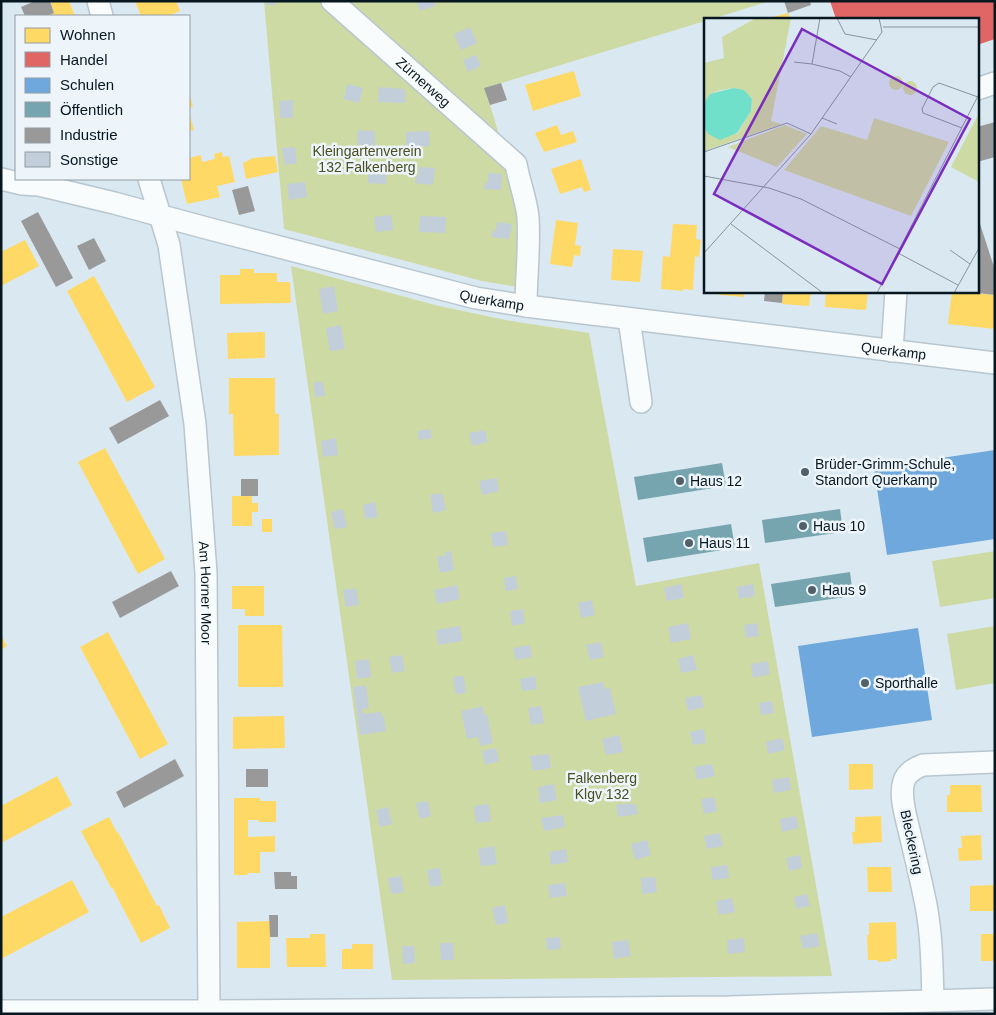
<svg xmlns="http://www.w3.org/2000/svg" width="996" height="1015" viewBox="0 0 996 1015" font-family="Arial,sans-serif">
<rect width="100%" height="100%" fill="#dae8f1"/>
<path fill="#cedaa4" d="M264 1H322L505 161 521 222 517 287 482 281 284 229Z
M340 1H770L712 19H705V21L485 88 502 145Z
M291 266 435 305 505 320 589 333 636 586 759 563 832 976 392 980Z
M995 551V598L940 607 932 561Z
M995 626V683L956 690 947 634Z"/>
<path fill="#ffd966" d="M56 1H69L75 16H46L54 13 51 3Z
M135 1H176L180 11 168 16H141Z
M788 13 790 19H769V18Z
M574 71 581 96 533 111 525 85Z
M189 92 193 107 189 108Z
M189 112 194 130 189 131Z
M557 125 561 135 573 131 577 142 544 152 535 133Z
M222 152 223 157 229 156 235 182 217 186 220 197 187 204 181 179H189V158L201 155 202 162 215 159 214 154Z
M275 156 278 172 246 179 243 163 253 158Z
M581 159 591 190 584 192 582 187 560 194 551 169Z
M556 220 578 223 575 245 581 246 580 256 574 255 572 267 550 264Z
M673 224 697 225 696 239 701 240 699 257 695 256 693 290 683 289V291L661 289 663 256 670 257Z
M25 240 39 266 1 286V252Z
M613 249 643 251 640 282 611 280Z
M240 269H254V273H277V282H290L291 303 220 304V275H240Z
M94 276 155 387 127 402 67 291Z
M714 291H744V297L719 295V294H714Z
M783 291H811L809 306 782 304Z
M826 291H868L866 310 825 307Z
M952 291 995 295V329L948 324Z
M265 332V358L228 359 227 333Z
M229 378H275V414H279V455L234 456 233 414H229Z
M105 448 165 559 138 574 78 462Z
M232 496H252V503H258V512H252V526H232Z
M262 519H272V532H262Z
M232 586H264V616H245V609H232Z
M238 625H282L283 687H238Z
M108 632 168 744 140 759 80 647Z
M1 635 7 646 1 650Z
M284 716 285 748 233 749V717Z
M849 764H873V789L849 790Z
M57 776 72 805 1 843V806Z
M950 785H981L982 812H947V795H950Z
M234 798H260V801H276V822H258L259 820H248V837L275 836V852H260V873H248L247 875H234Z
M881 816 882 842 853 844 852 832H855V817Z
M109 817 117 833 118 832 157 906 159 905 170 928 141 943 112 887 111 888 97 860H96L81 831Z
M981 835 982 860 959 861 958 848H962L961 836Z
M867 867H891L892 892H868Z
M72 880 89 912 1 959V917Z
M995 885V911H970V886Z
M270 921V968H237V922Z
M896 922 897 959H891V961L878 962V960H868L867 935H869V923Z
M310 934H325L326 967H287L286 938H310Z
M981 934H995V961H981Z
M352 944H373V969H342V949H352Z"/>
<path fill="#e06666" d="M830 1H995V39L977 45V19H836Z"/>
<path fill="#6fa8dc" d="M995 450V539L887 555 874 468Z
M918 628 932 720 812 737 798 646Z"/>
<path fill="#76a5af" d="M977 215 981 227 977 228Z
M722 463 726 486 638 500 634 477Z
M840 509 843 532 765 543 762 520Z
M731 524 735 548 647 562 643 538Z
M850 572 853 596 775 607 771 584Z"/>
<path fill="#999" d="M35 1H50L54 13 46 16H25L21 7Z
M784 1H810L811 5 788 13Z
M501 83 507 100 490 105 484 88Z
M995 122V157L977 162V127Z
M248 186 255 211 239 215 232 190Z
M38 212 73 278 56 287 21 221Z
M981 227 995 270V295L977 293 976 291H977V228Z
M94 238 106 261 89 270 77 246Z
M765 291H783L782 303 764 301Z
M160 400 169 416 118 444 109 428Z
M241 479H258V496H241Z
M171 571 179 586 120 618 112 602Z
M175 759 184 776 124 808 116 792Z
M246 769H268V787H246Z
M274 872H291V876H297V889H275Z
M269 915H278V937H270Z"/>
<path fill="#c2ced9" d="M266 1H276V5H267Z
M414 1H434L435 6 420 11 417 3H415Z
M470 27 477 43 461 50 454 34Z
M476 55 481 66 468 72 463 60Z
M347 84 363 88 359 103 344 99Z
M379 87 405 89V103L378 102Z
M293 100V118H280L279 101Z
M358 130 375 131V146L357 145Z
M429 131 430 146 406 147V132Z
M295 147 297 163 285 165 282 148Z
M419 167 435 168 433 185 415 183 416 176 418 177Z
M368 170H387L386 184 368 183Z
M488 173 502 174 501 190 484 189 485 182 488 183Z
M305 182 307 197 289 200 287 184Z
M391 215 393 230 376 232 374 217Z
M420 216 446 217 445 233 419 232Z
M497 222 512 224 509 239 491 237 493 230 496 231Z
M334 286 338 311 323 314 319 289Z
M341 325 345 349 330 351 326 328Z
M314 382H323L325 396 315 397Z
M430 429 432 438 419 440 418 431Z
M485 430 488 442 472 446 469 433Z
M336 438 338 455 323 457 321 441Z
M497 478 499 491 482 495 479 481Z
M442 493 446 510 433 513 430 495Z
M375 502 378 517 365 519 363 505Z
M343 509 347 527 335 529 331 512Z
M506 531 508 545 493 547 491 533Z
M451 551 454 570 440 573 437 557 446 555 445 552Z
M516 576 518 589 506 591 504 578Z
M681 584 684 598 667 601 664 588Z
M753 584 755 596 739 599 737 587Z
M457 585 460 599 437 604 434 590Z
M356 588 359 605 346 607 343 590Z
M592 600 595 615 581 618 578 603Z
M523 609 525 623 512 626 510 611Z
M688 623 691 639 671 643 668 627Z
M757 623 759 636 746 638 744 625Z
M460 626 462 641 438 645 436 630Z
M601 642 604 657 590 660 586 645Z
M530 645 532 657 516 660 513 648Z
M402 655 405 671 392 673 389 657Z
M693 655 697 670 681 673 678 659Z
M369 659 371 677 357 679 355 661Z
M768 661 770 674 753 678 751 664Z
M464 676 466 693 455 694 453 677Z
M535 676 537 689 522 691 520 679Z
M603 682 605 689 610 688 616 714 586 721 578 687Z
M366 685 369 708 362 709 363 714 381 712 382 717H384L386 731 360 735 353 687Z
M701 695 704 707 688 711 685 698Z
M772 701 774 713 761 715 759 703Z
M483 706 484 715 487 714 493 743 480 746 478 737 467 739 461 711Z
M541 706 544 723 531 725 528 708Z
M704 729 706 743 693 745 690 732Z
M619 735 623 752 606 755 602 739Z
M782 738 785 750 768 754 766 742Z
M496 748 499 761 485 765 482 751Z
M549 754 551 768 533 771 530 756Z
M712 764 715 776 697 780 694 767Z
M789 777 791 790 774 793 772 780Z
M554 784 557 800 540 803 538 796H540L538 787Z
M714 797 717 811 704 814 701 799Z
M428 801 431 816 420 819 416 803Z
M631 803V805L636 804 638 814 618 817 616 805Z
M489 804 491 821 476 823 474 806Z
M388 807 392 824 380 827 376 810Z
M563 815 565 827 544 831 541 818Z
M796 816 799 828 782 832 780 819Z
M720 833 723 846 707 849 704 836Z
M647 840 651 855 635 860 631 844Z
M494 846 497 864 481 866 478 849Z
M566 849 568 862 551 865 549 852Z
M800 855 802 868 789 871 786 858Z
M727 865 729 878 712 880 711 867Z
M440 868 442 885 430 887 427 870Z
M401 876 404 892 391 894 388 878Z
M655 877 657 892 642 894 641 878Z
M565 883 567 896 550 898 548 885Z
M807 894 810 906 796 909 794 897Z
M732 898 735 912 719 915 716 901Z
M505 905 508 923 496 925 492 908Z
M817 933 820 946 803 949 800 936Z
M560 937 561 949 547 950 546 938Z
M744 938 745 952 728 954 727 940Z
M628 940 631 956 614 959 612 942Z
M440 943H453L454 960H441Z
M402 946H414L415 963 403 964Z"/>
<g fill="none" stroke-linecap="round" stroke-linejoin="round">
<defs>
<g id="minor">
<path d="M98 1 102 16"/>
<path id="s1" d="M332 1 516 164C519 182 526 198 528 217 530 246 526 277 526 306"/>
<path d="M977 89 995 83"/>
<path id="s2" d="M1 179 22 184 39 185 114 203 210 229 476 298 526 306 995 363"/>
<path id="s3" d="M149 179 169 245 195 424 206 573 209 1011"/>
<path d="M629 319 641 402"/>
<path d="M892 351 896 291"/>
<path d="M933 1000C932 968 932 937 926 905 921 880 915 855 909 830 906 817 899 795 904 781 907 772 915 768 923 765L995 762"/>
<path d="M1 1011H209L729 1007 995 999"/>
</g>
</defs>
<use href="#minor" stroke="#b8c6cf" stroke-width="24"/>
<use href="#minor" stroke="#f9fcfd" stroke-width="21"/>
</g>
<g fill="#516069" stroke="#edf5fb" stroke-width="2">
<circle cx="805" cy="472" r="5"/>
<circle cx="680" cy="481" r="5"/>
<circle cx="803" cy="526" r="5"/>
<circle cx="689" cy="543" r="5"/>
<circle cx="812" cy="590" r="5"/>
<circle cx="865" cy="683" r="5"/>
</g>
<g text-anchor="middle" stroke-width="5" stroke-linejoin="round" paint-order="stroke">
<g font-size="14" fill="#071720" stroke="#edf5fb">
<text dy="5" stroke="none"><textPath href="#s1" startOffset="122">Zürnerweg</textPath></text>
<text dy="5" stroke="none"><textPath href="#s2" startOffset="506">Querkamp</textPath></text>
<text dy="5" stroke="none"><textPath href="#s2" startOffset="911">Querkamp</textPath></text>
<text dy="5" stroke="none"><textPath href="#s3" startOffset="419">Am Horner Moor</textPath></text>
<text transform="translate(912 842) rotate(78)" y="5">Bleckering</text>
</g>
<g font-size="14" fill="#4a4e21" stroke="#edf5fb">
<text x="367" y="156">Kleingartenverein<tspan x="367" dy="16">132 Falkenberg</tspan></text>
<text x="602" y="783">Falkenberg<tspan x="602" dy="16">Klgv 132</tspan></text>
</g>
<g font-size="14" fill="#071720" stroke="#edf5fb" text-anchor="start">
<text x="815" y="469">Brüder-Grimm-Schule,<tspan x="815" dy="16">Standort Querkamp</tspan></text>
<text x="690" y="486">Haus 12</text>
<text x="813" y="531">Haus 10</text>
<text x="699" y="548">Haus 11</text>
<text x="822" y="595">Haus 9</text>
<text x="875" y="688">Sporthalle</text>
</g>
</g>
<g transform="translate(704 18)">
<rect width="275" height="275" fill="#dae8f1"/>
<path d="M52 0H87L67 103 78 106 0 133V109L4 116H33L47 93 48 81 29 70 17 72 6 76 0 90V45L20 40 18 19ZM185 65a7 7 0 1 1 14 0a7 7 0 1 1-14 0ZM199 70a7 7 0 1 1 14 0a7 7 0 1 1-14 0ZM275 95V164L247 149ZM170 100 245 124 207 198 80 152 117 108 163 122ZM81 107 103 116 73 149 24 129Z" fill="#cedaa4"/>
<path d="M29 70 40 72 48 81 47 93 33 115 16 122 4 116 0 109 1 84 6 76Z" fill="#71e0ca"/>
<path fill="none" stroke="#86949d" stroke-width="1" d="M116 0 108 46 136 53 147 59M133 0 141 16 173 22M179 9H275M90 44 108 46M118 100 133 106M258 110 219 95 218 91 229 69 235 65 274 79M0 134 83 105 107 116M0 158 65 170 97 181 196 231M27 206 119 275M246 232 266 246M0 235 107 116 178 14 175 0M194 235 254 267M173 275 275 76M250 275 275 230"/>
<path fill="#7b2cbf" fill-opacity="0.15" stroke="#7b2cbf" stroke-width="2.5" d="M98 11 266 101 178 266 10 176Z"/>
<rect width="275" height="275" fill="none" stroke="#071720" stroke-width="2.5"/>
</g>
<rect width="996" height="1015" fill="none" stroke="#071720" stroke-width="5"/>
<rect x="15" y="15" width="175" height="165" fill="#edf5fb" stroke="#919ca3"/>
<rect x="25" y="28" width="25" height="15" fill="#ffd966" stroke="#919ca3"/>
<text x="60" y="40" font-size="15" fill="#071720">Wohnen</text>
<rect x="25" y="52" width="25" height="15" fill="#e06666" stroke="#919ca3"/>
<text x="60" y="65" font-size="15" fill="#071720">Handel</text>
<rect x="25" y="78" width="25" height="15" fill="#6fa8dc" stroke="#919ca3"/>
<text x="60" y="90" font-size="15" fill="#071720">Schulen</text>
<rect x="25" y="102" width="25" height="15" fill="#76a5af" stroke="#919ca3"/>
<text x="60" y="115" font-size="15" fill="#071720">Öffentlich</text>
<rect x="25" y="128" width="25" height="15" fill="#999999" stroke="#919ca3"/>
<text x="60" y="140" font-size="15" fill="#071720">Industrie</text>
<rect x="25" y="152" width="25" height="15" fill="#c2ced9" stroke="#919ca3"/>
<text x="60" y="165" font-size="15" fill="#071720">Sonstige</text>
</svg>
